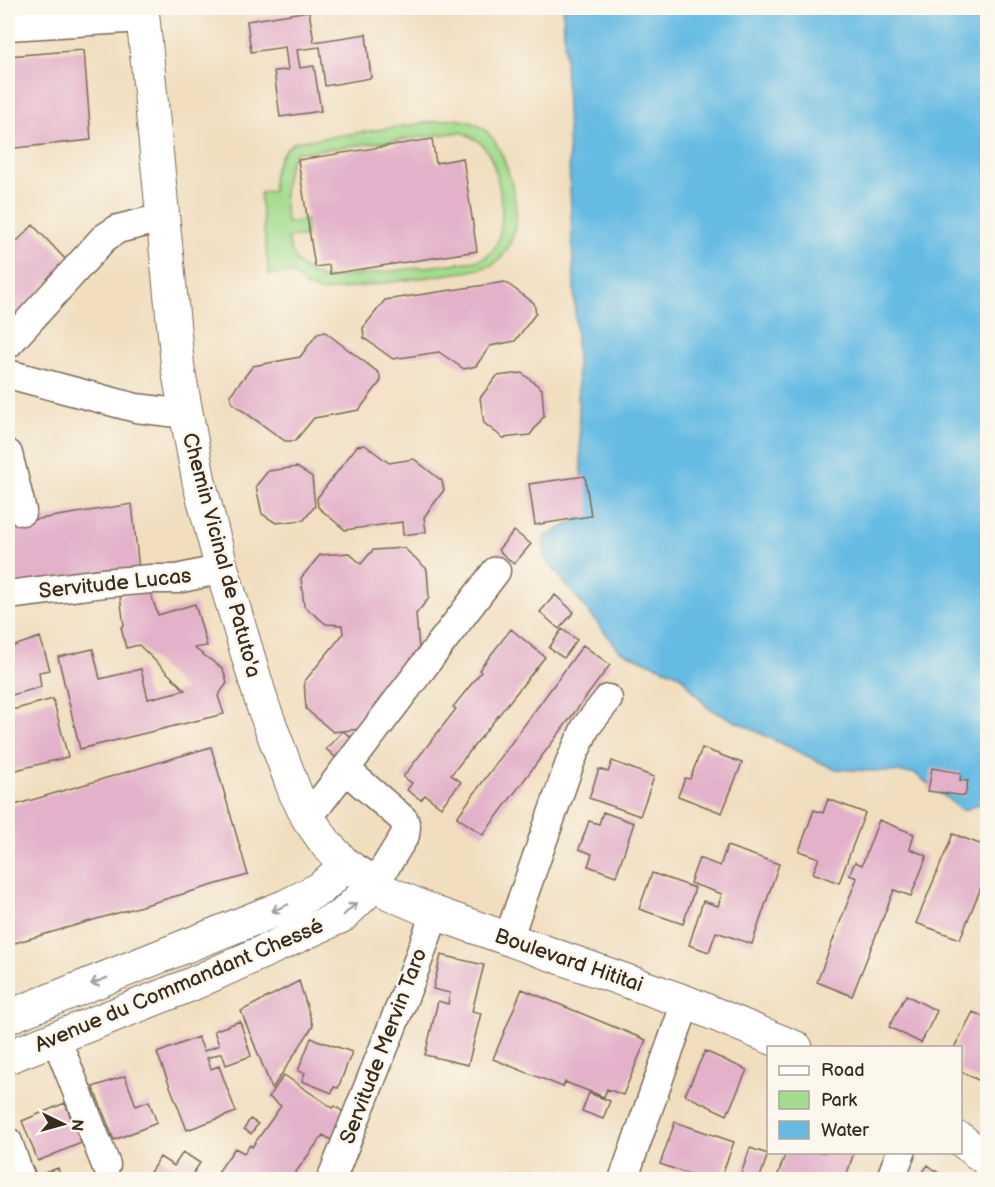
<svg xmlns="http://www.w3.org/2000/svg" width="995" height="1187" viewBox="0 0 995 1187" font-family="'Balsamiq Sans',sans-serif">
<rect width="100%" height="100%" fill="#fbf7ec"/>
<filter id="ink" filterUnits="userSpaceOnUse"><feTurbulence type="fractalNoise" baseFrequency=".0167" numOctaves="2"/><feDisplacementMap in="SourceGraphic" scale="12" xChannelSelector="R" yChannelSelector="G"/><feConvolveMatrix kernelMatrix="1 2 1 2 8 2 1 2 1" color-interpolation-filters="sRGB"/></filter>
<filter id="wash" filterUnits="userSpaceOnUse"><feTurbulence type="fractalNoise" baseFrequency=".008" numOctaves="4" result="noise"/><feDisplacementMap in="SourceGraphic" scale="24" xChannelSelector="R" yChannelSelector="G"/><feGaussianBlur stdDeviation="1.35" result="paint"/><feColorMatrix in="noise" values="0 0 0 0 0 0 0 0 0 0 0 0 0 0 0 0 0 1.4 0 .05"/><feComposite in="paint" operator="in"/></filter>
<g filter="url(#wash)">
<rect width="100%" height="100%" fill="#f0debf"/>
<path fill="#a3dc8e" stroke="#6f8356" stroke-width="1.5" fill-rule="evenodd" d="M452 119C464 120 476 122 486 131 503 146 515 189 516 212 517 227 511 247 500 259 493 267 481 268 471 271L320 292 305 286 296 276 289 273 269 275 260 193 273 191C271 173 279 151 295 142ZM461 132C472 137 481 141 487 151 501 172 511 237 489 254 486 257 480 259 476 261L324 279C301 270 292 262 288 238L306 236V220L287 223C282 199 283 174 295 153Z"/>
<path fill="#66bbe3" stroke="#507280" stroke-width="1.5" d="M563 8H987V800L963 811 914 773 834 769 708 708 680 675 620 651 544 557V538L583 516Z"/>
<g id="blocks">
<path fill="#e3b1c9" d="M309 11 314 42 366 34 371 78 325 86 320 47 297 50 300 68 314 66 321 111 280 117 274 71 288 70 285 47 251 52 247 21Z
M84 50 91 140 15 148 8 56Z
M432 139 436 163 463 158 477 251 330 274 329 265 315 267 298 160Z
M33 225 68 262 8 323V250Z
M505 282 534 303 536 313 515 341 490 346 476 366 464 369 439 352 393 359 364 338 363 328 385 300Z
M325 332 379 373 381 381 359 410 314 418 295 441H285L232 403 230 395 253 366 300 357 317 334Z
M522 373 542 389 544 416 530 435 503 438 484 423 480 398 497 376Z
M365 445 389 463 414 459 442 481 444 490 424 517 426 532 403 535 402 522 345 530 318 507 317 498 357 446Z
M297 467 312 477 315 506 304 520 276 523 262 514 256 486 268 471Z
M585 476 591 516 535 525 529 484Z
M132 504 139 570 8 585V524Z
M514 531 531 544 514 564 498 550Z
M404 548 427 569 429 598 416 614 420 660 360 729 333 732 306 709 304 682 343 634 342 625 326 624 304 606 301 578 320 555 349 553 361 564 373 550Z
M150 592 158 615 195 604 207 646 194 648 223 669 227 683 218 696 224 714 80 749 58 657 93 649 100 679 141 669 148 699 185 690 139 645 126 648 121 627 124 626 120 596Z
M555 595 574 612 559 629 540 612Z
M511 629 545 657 451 775 461 782 441 807 425 795 421 800 407 790 412 783 403 777 456 709 453 707 481 672 479 670Z
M562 629 577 640 564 658 549 648Z
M40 637 50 670 39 672 41 687 8 696V648Z
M583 645 610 665 483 835 457 817Z
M53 699 68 757 8 772V711Z
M343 731 358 743 341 762 326 749Z
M211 747 248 875 8 945V807Z
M702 748 742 763 722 813 678 796 685 778 690 779Z
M612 761 654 777 640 816 589 798 599 769 608 772Z
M932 768 961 773 960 780 968 781 965 796 928 791Z
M828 799 865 813 839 883 813 873 819 858 799 851 814 810 823 813Z
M603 812 634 823 616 876 588 866 592 854 579 849 589 821 599 824Z
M879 820 914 834 910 849 927 856 911 896 894 890 852 996 817 982 857 878 849 875 855 862 862 865Z
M953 834 988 847V870L960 939 916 923Z
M727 846 779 864 752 944 716 932 709 952 689 945 703 901 718 906 722 894 690 883 699 858 720 866Z
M652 873 695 888 683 924 639 909Z
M441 955 484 965 472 1011 481 1013 468 1065 425 1055 438 1001 448 1004 450 993 433 989Z
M299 981 313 1026 272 1089 241 1011Z
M988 984V1001L981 997Z
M522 989 646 1040 623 1095 607 1089 604 1097 565 1082 563 1087 493 1059Z
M906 995 937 1011 921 1043 889 1027Z
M988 1010V1085L960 1071V1048H954L973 1012 984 1017Z
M240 1021 251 1056 226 1065 222 1053 207 1058 211 1069 219 1066 236 1112 187 1130 157 1053 198 1037 204 1051 219 1045 214 1031Z
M311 1038 352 1052 338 1088 334 1087 332 1093 302 1081 305 1073 298 1071Z
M705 1051 747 1070 727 1115 685 1095Z
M284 1075 333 1108 335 1106 348 1116 331 1140 323 1135 290 1180H230L218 1172 235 1148 244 1153 250 1145 252 1147 281 1106 269 1097Z
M125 1076 136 1106 149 1101 157 1123 114 1140 93 1087Z
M589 1093 610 1101 603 1119 582 1111Z
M65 1103 81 1143 38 1161 22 1121Z
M250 1119 258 1124 251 1134 244 1129Z
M675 1122 734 1142 720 1180H706L660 1164Z
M750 1148 768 1154 759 1180H739Z
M183 1152 200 1163 190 1178 193 1180H145L160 1157 174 1166Z
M786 1152H854L845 1180H776Z
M928 1165 948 1180H917Z
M33 1167 36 1176 58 1168 62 1180H24L21 1171Z"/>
</g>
</g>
<g filter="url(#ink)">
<use href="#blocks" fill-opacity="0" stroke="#7a6956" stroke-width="1.5"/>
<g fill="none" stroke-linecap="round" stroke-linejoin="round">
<defs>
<path id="minor" d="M8 26 143 18
M8 344 104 238 118 229 162 218
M8 374 136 408 186 414
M8 454 22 511
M8 595 103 583 151 579H177L222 569
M345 769 404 820 406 827 405 835 374 885
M308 818 496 571
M508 939 571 760 586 727 608 699
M56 1038 106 1165
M8 1142 21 1180
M331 1180 412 977 435 913
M623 1180 686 1002
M890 1180 901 1152"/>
<path id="major" d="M142 8 178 369 199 482 222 569 263 706 295 792 308 818 327 845 346 865 389 893 435 913 686 1002 796 1048
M8 1017 286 906 321 888 346 865
M8 1057 190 985 342 916 374 885
M960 1139 988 1161"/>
</defs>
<use href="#minor" stroke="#7a6956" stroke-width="31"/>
<use href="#major" stroke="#7a6956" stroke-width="35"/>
<use href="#minor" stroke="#fff" stroke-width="28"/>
<use href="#major" stroke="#fff" stroke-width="33"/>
</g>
<defs><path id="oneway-shaft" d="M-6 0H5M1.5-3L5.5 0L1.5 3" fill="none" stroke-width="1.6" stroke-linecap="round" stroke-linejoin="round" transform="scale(1.5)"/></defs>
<g stroke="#a79f9a">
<use href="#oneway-shaft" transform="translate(280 908) rotate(157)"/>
<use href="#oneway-shaft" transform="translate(350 909) rotate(-44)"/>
<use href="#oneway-shaft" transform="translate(99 981) rotate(158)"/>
</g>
</g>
<g text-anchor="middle" stroke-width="5" stroke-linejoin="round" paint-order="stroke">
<g font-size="21" fill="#3b2a1e" stroke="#fbf7ec">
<text transform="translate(222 555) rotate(75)" y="7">Chemin Vicinal de Patuto'a</text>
<text transform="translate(115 583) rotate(-6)" y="7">Servitude Lucas</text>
<text transform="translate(569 960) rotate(19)" y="7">Boulevard Hititai</text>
<text transform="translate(179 985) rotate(-23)" y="7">Avenue du Commandant Chessé</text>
<text transform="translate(383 1046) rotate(-69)" y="7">Servitude Mervin Taro</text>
</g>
</g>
<rect width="995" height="1187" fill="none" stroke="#fbf7ec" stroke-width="30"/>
<rect x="767" y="1046" width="195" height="108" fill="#fbf7ec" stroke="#aea59a" stroke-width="1.5"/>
<rect x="779" y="1066" width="30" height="9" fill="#ffffff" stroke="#aea59a" stroke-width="1.5"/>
<text x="821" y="1076" font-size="18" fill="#3b2a1e">Road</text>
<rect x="779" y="1091" width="30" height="18" fill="#a3dc8e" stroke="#aea59a" stroke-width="1.5"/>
<text x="821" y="1106" font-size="18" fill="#3b2a1e">Park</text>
<rect x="779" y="1121" width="30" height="18" fill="#66bbe3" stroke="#aea59a" stroke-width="1.5"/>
<text x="821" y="1136" font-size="18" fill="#3b2a1e">Water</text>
<g transform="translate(63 1124) rotate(95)" stroke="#fbf7ec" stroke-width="4.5" paint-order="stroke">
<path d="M0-4.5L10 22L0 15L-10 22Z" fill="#3b2a1e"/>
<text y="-9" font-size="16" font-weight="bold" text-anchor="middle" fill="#3b2a1e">N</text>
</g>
</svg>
